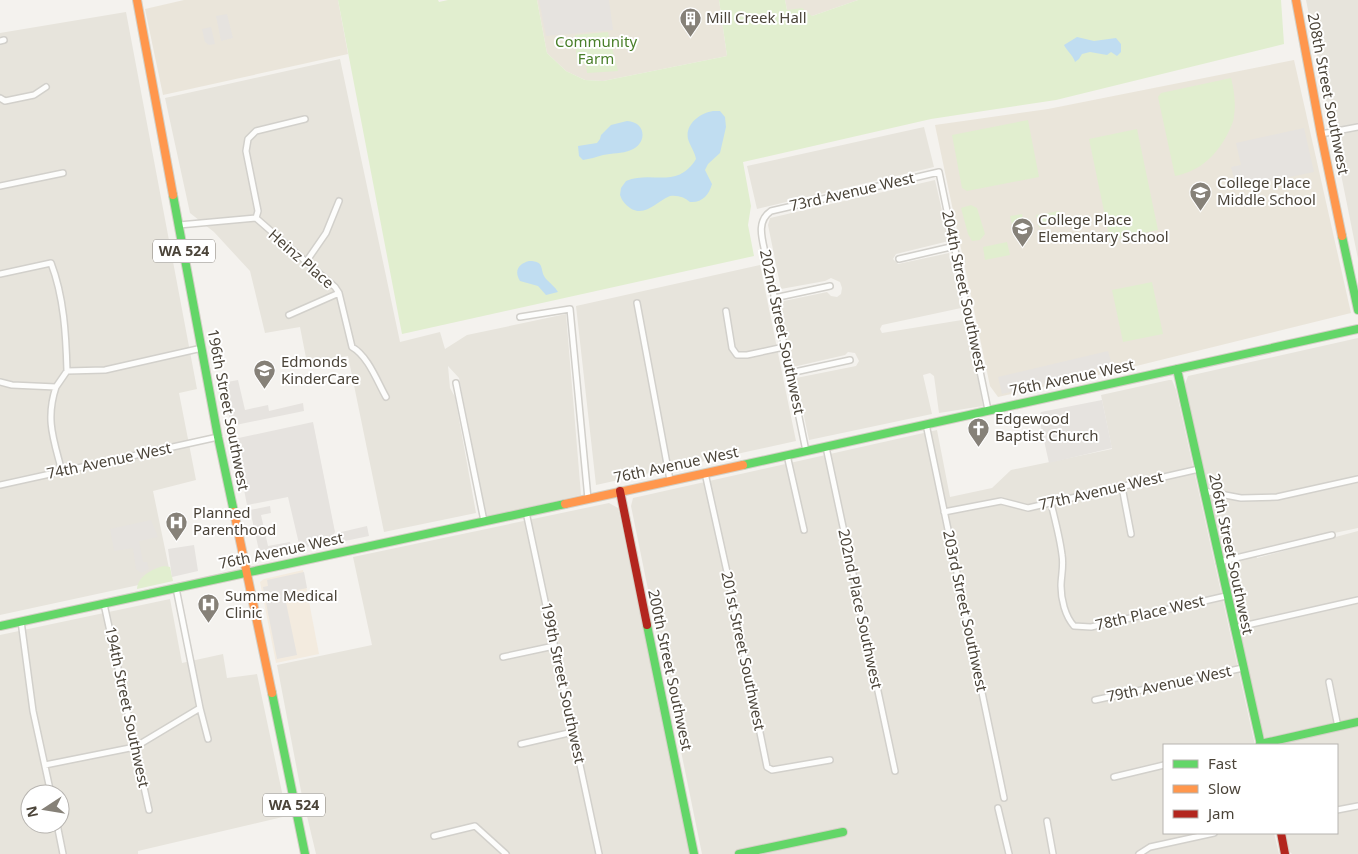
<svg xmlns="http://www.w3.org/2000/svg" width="1358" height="854" viewBox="0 0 1358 854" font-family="'Noto Sans',sans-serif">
<rect width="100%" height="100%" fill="#f4f2ee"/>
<path fill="#e7e4dc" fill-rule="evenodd" d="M1306 0H1358V259Z
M126 12 197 389 179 393 196 480 153 491 171 578 0 615V33Z
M340 59 400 342 440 332 445 349 467 335 566 314 581 495 486 517 459 378 448 366 450 388 455 397 476 513 384 532 348 356 307 363 300 327 265 333 250 271 214 232 190 213 165 98Z
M924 127 934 167 757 209 747 166Z
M935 180 949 241 896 254 893 259 898 264 949 253 961 308 882 325 880 329 882 333 968 319 983 406 939 413 934 376 930 373 923 375 932 414 809 440 796 378 856 366 859 361 855 353 848 352 845 355 793 367 779 302 827 292 831 296 837 297 841 294 842 288 840 282 831 278 825 281 781 289 768 225 770 218Z
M760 265 796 441 596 485 576 306Z
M1358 338V528L1255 550 1257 558 1358 531V717L1266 738 1262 735 1219 534 1197 445 1185 384 1188 376Z
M1169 380H1172L1176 390 1255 745H1164V833H1274L1279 854H702L631 506 633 498 937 430 950 497 992 488 1011 470 1112 449 1101 395Z
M609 503 618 508 690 854H316L301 791 277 665 372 645 353 557Z
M170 599 182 663 223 654 227 678 257 674 287 816 138 851V854H0V635ZM30 794H60V824H30Z
M1358 726V854H1292L1289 851 1285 833H1337V745H1271Z"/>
<path fill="#f3ebdf" d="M303 570 319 654 276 663 260 582 264 579Z"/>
<path fill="#eae5da" d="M184 0H338L348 54 163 95 145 9Z
M537 0H719L727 56 603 81 585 80 566 71 547 53Z
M785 0H858L812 16 787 10Z
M1294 60 1351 313 1116 371 998 397 990 386 935 125 1048 109Z"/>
<path fill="#e1eecf" d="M338 0H438L439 2 448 0H537L547 53 566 71 585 80 603 81 727 56 719 0H785L787 10 802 8 812 16 858 0H1281L1284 44 1056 100 931 119 743 162 751 206 748 225 754 256 402 334Z
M608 32 618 71 587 73 586 64H577L575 35Z
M1231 78C1234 90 1236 103 1234 116 1234 121 1231 126 1229 131 1218 154 1201 171 1175 176L1158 97 1161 93Z
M1028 120 1039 177 967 191 962 188 952 135Z
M1137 129 1158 230 1110 240 1089 139Z
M971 205 977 208 985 234 980 240 972 241 968 234 961 208Z
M1059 211 1061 224 1039 227 1036 215Z
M1022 214 1025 231 1014 234 1010 216Z
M1007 242 1010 255 985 260 983 247Z
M1152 282 1163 334 1123 342 1112 290Z
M164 566 170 567 173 581 137 589C138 576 152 569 164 566Z"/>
<path fill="#e6e3df" d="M539 0H609L613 30 546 36Z
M227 14 233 38 221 41 216 16Z
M211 27 215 44 209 45 205 42 202 29Z
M1304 128 1314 172 1243 187 1242 182 1235 183 1231 167 1241 165 1236 143Z
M1108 351 1112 365 1081 372V376L1002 394 998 377Z
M238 380 245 410 268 405 269 411 303 403 304 411 231 426 222 383Z
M1102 400 1112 448 1049 463 1039 418 1041 412Z
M313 422 335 532 329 543 300 548 288 497 247 505 234 439Z
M270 506 271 513 261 515 268 546 290 542 292 550 260 555 250 510Z
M151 520 158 537 139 541 143 562H147L149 569 141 573 136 569 133 548 114 551 110 529Z
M367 526 369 536 340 542 337 533Z
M194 545 198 571 172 577 168 549Z
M304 572 307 588 284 593 297 655 277 659 263 587 268 586 267 580Z"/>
<path fill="#c0ddf1" d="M1077 37 1094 41 1116 38 1121 44V52L1117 56 1111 52 1107 55 1090 52 1082 54 1079 59 1075 62C1073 55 1067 51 1064 45Z
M713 111H720L725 117 726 127 720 153 708 164 705 170 712 184C709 195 702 203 690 202 684 197 678 195 670 196 657 201 645 218 630 208 625 204 622 201 620 195L621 188 626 181C652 170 677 190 696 159 695 152 690 146 688 139 685 124 700 113 713 111Z
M627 121C647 122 647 144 631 150 622 154 612 153 603 155 596 157 590 159 583 160L579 156 578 146 597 143 600 139 601 135 611 125Z
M529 261C547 261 538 271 547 280 551 284 555 287 558 292L546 295 538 286 520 281C514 271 518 264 529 261Z"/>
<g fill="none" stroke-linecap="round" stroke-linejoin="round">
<defs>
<path id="street" d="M0 41 4 40
M0 98 5 101 34 95 46 87
M1321 134 1358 127
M0 186 63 173
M256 218 258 211 246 151 248 139 256 131 305 119
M179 225 256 218 335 287 339 293 352 347C368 356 377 381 386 397
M899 259 955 246
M306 262 326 233 339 201
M0 274 51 263C64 297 66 335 67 371
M774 298 830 286
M637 303 670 480
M726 311 732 348 737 355H747L784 347
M289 315 339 293
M520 317 570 309 588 499
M790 373 850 360
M0 382 12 385 56 387 67 371 105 370 202 348
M456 383 484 521
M56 387C45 420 54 440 62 472
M926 424 1004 798
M826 447 895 771
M806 451 766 257C763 241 755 222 771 211L939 172 988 410
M787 455 804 530
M705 473 731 590 767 767 772 770 830 760
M0 485 218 437
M1122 487 1131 534
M1204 491 1241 498 1277 497 1358 479
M1051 503C1055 520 1060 538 1062 555 1064 566 1061 576 1061 586 1061 599 1065 616 1074 626L1091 627 1226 596
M526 512 599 854
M944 512 1001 501 1028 508 1199 469
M1219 562 1332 535
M176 588 200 708 208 739
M104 604 149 810
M21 621 33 711 51 794
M1234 628 1358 600
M503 657 554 646
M1329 682 1338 727
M1095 700 1243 668
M521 744 573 732
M45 765 135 747 200 708
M1114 777 1164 765
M998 808 1009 854
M1337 810 1358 806
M1047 821 1053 854
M57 824 63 854
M434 836 475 826 506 854
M1139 854 1150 847 1214 833"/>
<path id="fast" d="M173 195 218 437 234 512
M1342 236 1358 310
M1177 369 1261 745
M743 465 1358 329
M647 625 694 854
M0 626 565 504
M272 693 305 854
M1260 744 1358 722
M739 854 843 832"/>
<path id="slow" d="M137 0 173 195
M1296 0 1321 134 1342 236
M565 504 743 465
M234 512 272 693"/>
<path id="jam" d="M620 491 647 625
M1281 833 1285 854"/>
</defs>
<use href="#street" stroke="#d2d0cb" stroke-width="8"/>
<use href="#fast" stroke="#d3cfc5" stroke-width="10"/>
<use href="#slow" stroke="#d3cfc5" stroke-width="10"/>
<use href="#jam" stroke="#d3cfc5" stroke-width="10"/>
<use href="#street" stroke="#fdfdfc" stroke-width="5"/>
<use href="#fast" stroke="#63d668" stroke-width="8"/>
<use href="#slow" stroke="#ff974d" stroke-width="8"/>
<use href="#jam" stroke="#b3261e" stroke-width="8"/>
</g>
<defs>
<symbol id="building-pin" viewBox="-11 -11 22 30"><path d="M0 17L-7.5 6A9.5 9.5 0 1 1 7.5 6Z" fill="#868178" stroke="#fff"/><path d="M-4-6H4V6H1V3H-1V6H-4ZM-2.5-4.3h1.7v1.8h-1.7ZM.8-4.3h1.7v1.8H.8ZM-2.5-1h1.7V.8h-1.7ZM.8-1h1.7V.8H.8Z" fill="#fff"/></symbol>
<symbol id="school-pin" viewBox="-11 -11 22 30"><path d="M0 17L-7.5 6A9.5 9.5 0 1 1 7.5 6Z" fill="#868178" stroke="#fff"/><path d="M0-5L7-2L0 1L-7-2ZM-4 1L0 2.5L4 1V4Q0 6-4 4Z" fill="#fff"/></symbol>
<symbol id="church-pin" viewBox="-11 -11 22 30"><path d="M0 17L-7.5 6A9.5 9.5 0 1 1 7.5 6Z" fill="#868178" stroke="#fff"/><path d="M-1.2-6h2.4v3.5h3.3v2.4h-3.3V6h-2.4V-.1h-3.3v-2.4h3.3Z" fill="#fff"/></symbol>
<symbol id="hospital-pin" viewBox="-11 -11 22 30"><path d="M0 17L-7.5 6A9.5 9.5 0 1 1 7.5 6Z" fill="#868178" stroke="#fff"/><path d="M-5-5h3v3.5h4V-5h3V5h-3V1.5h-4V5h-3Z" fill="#fff"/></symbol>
</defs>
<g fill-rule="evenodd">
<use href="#building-pin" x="678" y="6" width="25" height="34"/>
<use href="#school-pin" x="1188" y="180" width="25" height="34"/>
<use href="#school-pin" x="1010" y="216" width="25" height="34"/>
<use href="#school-pin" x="252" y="358" width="25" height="34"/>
<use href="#church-pin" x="966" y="416" width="25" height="34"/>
<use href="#hospital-pin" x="164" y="510" width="25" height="34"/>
<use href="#hospital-pin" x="196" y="592" width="25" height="34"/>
</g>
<g text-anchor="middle" stroke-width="4" stroke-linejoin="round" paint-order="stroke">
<g fill="#fff" stroke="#817c74" stroke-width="1">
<rect x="153" y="239.5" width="62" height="23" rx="4"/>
<rect x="263" y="793.5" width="62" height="23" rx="4"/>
</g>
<g font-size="14" font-weight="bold" fill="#4b4439">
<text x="184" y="256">WA 524</text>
<text x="294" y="810">WA 524</text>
</g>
<g font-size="15" fill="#4b4439" stroke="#fff" text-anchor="start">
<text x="706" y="23">Mill Creek Hall</text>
<text x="1217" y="188">College Place<tspan x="1217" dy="17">Middle School</tspan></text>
<text x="1038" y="225">College Place<tspan x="1038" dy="17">Elementary School</tspan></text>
<text x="281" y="367">Edmonds<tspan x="281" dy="17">KinderCare</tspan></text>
<text x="995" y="424">Edgewood<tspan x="995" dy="17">Baptist Church</tspan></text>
<text x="193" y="518">Planned<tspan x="193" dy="17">Parenthood</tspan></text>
<text x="225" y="601">Summe Medical<tspan x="225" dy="17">Clinic</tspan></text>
</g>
<g font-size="15" fill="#4a7f2a" stroke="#fff">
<text x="596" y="47">Community<tspan x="596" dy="17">Farm</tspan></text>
</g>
<g font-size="15" fill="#4b4439" stroke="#fff">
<text transform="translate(1328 94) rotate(79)" y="5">208th Street Southwest</text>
<text transform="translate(852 192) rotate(-13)" y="5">73rd Avenue West</text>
<text transform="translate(301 259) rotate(41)" y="5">Heinz Place</text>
<text transform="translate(964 291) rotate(78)" y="5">204th Street Southwest</text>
<text transform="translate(782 332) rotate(78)" y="5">202nd Street Southwest</text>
<text transform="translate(1072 378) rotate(-12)" y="5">76th Avenue West</text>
<text transform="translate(228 410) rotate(79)" y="5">196th Street Southwest</text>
<text transform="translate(109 461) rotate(-12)" y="5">74th Avenue West</text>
<text transform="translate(676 465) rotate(-12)" y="5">76th Avenue West</text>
<text transform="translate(1101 491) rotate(-13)" y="5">77th Avenue West</text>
<text transform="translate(281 551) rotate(-12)" y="5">76th Avenue West</text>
<text transform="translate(1231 554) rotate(78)" y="5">206th Street Southwest</text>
<text transform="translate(860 609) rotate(78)" y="5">202nd Place Southwest</text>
<text transform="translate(965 611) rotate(78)" y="5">203rd Street Southwest</text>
<text transform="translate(1150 613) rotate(-13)" y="5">78th Place West</text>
<text transform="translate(743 651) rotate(78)" y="5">201st Street Southwest</text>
<text transform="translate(670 670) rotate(78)" y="5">200th Street Southwest</text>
<text transform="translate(563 683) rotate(78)" y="5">199th Street Southwest</text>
<text transform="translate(1169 684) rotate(-12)" y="5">79th Avenue West</text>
<text transform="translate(127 707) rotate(78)" y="5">194th Street Southwest</text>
</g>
</g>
<rect x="1163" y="744" width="175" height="90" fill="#ffffff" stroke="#b7b4b0"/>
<rect x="1173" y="760" width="25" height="8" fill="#63d668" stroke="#b7b4b0"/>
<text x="1208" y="769" font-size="15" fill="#4b4439">Fast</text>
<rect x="1173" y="785" width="25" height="8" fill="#ff974d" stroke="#b7b4b0"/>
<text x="1208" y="794" font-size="15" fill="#4b4439">Slow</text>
<rect x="1173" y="810" width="25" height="8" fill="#b3261e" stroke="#b7b4b0"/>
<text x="1208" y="819" font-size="15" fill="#4b4439">Jam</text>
<g transform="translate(45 809) rotate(258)"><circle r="24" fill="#ffffff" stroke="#b7b4b0"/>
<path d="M0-4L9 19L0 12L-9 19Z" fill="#868178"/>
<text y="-8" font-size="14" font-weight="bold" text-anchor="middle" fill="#4b4439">N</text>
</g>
</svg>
